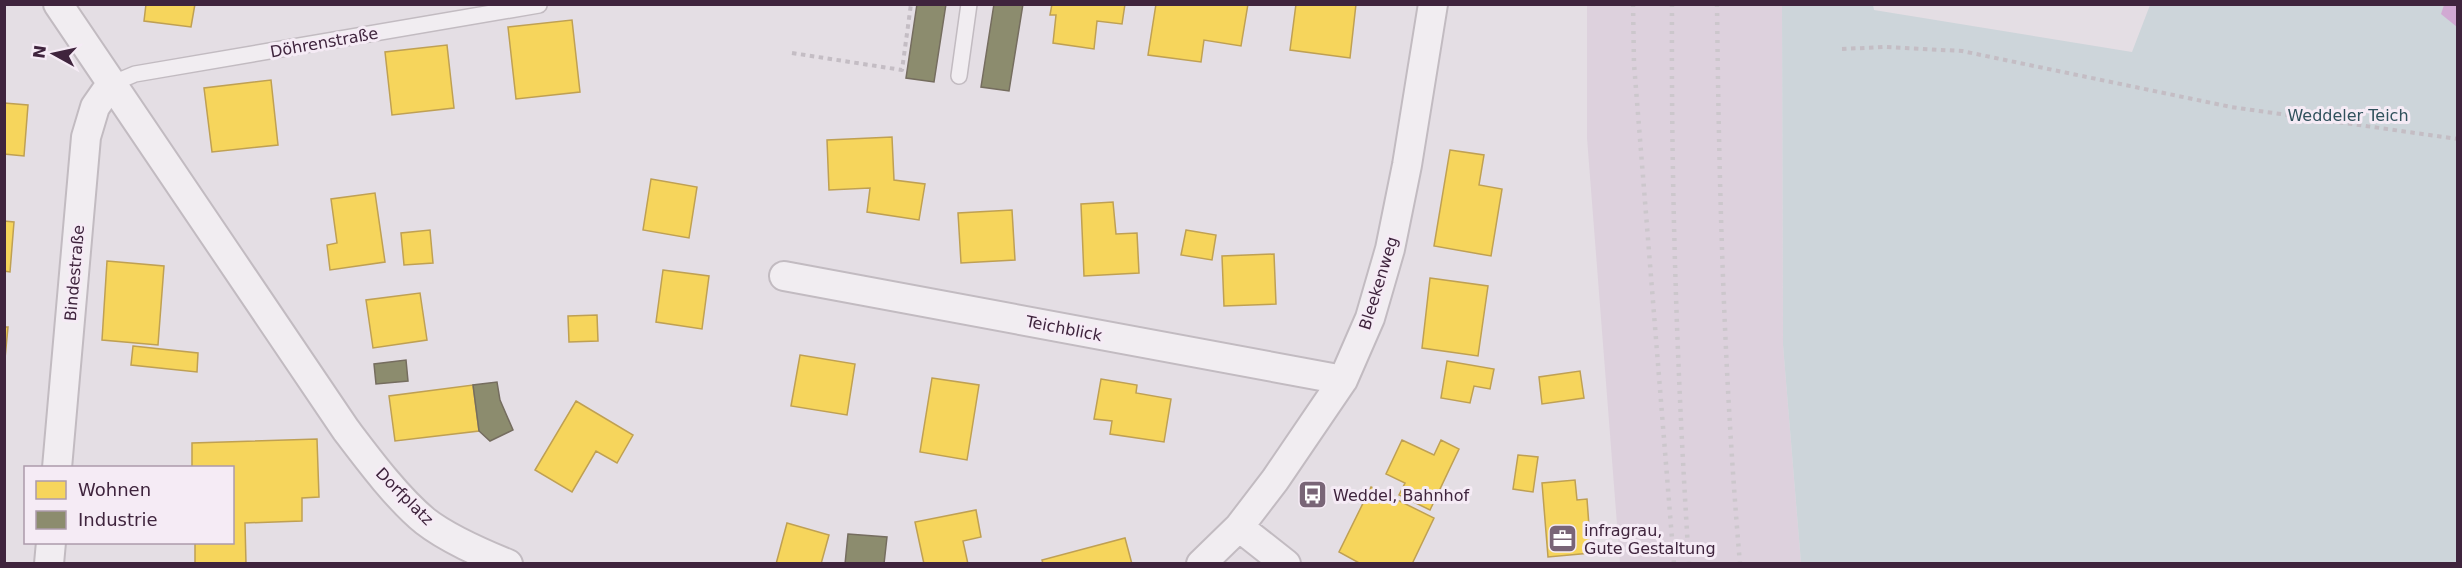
<svg xmlns="http://www.w3.org/2000/svg" width="2462" height="568" viewBox="0 0 2462 568" font-family="'DejaVu Sans',sans-serif">
<rect width="100%" height="100%" fill="#e4dee4"/>
<path fill="#ddd1dd" d="M1587 5H1782L1783 345 1801 563H1620L1587 138Z"/>
<path fill="#cdd5da" d="M1782 5H1873L1874 10 2132 52 2150 5H2457V563H1801L1783 345Z"/>
<path fill="#d1a9d3" d="M2444 5H2457V27L2441 14Z"/>
<path fill="#f6d55c" stroke="#bfa053" stroke-width="1.5" d="M146 4H195L191 27 144 21Z
M1052 4H1125L1122 24 1097 21 1094 49 1053 43 1056 15H1050Z
M1156 4H1248L1241 46 1204 40 1201 62 1148 55Z
M1296 4H1356L1350 58 1290 50Z
M572 20 580 92 516 99 508 27Z
M447 45 454 108 392 115 385 52Z
M271 80 278 145 212 152 204 88Z
M4 103 28 105 24 156 4 154Z
M892 137 894 180 925 184 919 220 867 212 870 188 829 190 827 140Z
M1450 150 1484 155 1479 185 1502 189 1491 256 1434 246Z
M651 179 697 187 689 238 643 230Z
M375 193 385 262 330 270 327 245 337 243 331 199Z
M1113 202 1116 234 1137 233 1139 273 1084 276 1081 204Z
M1012 210 1015 260 961 263 958 213Z
M4 221 14 222 10 272 4 271Z
M430 230 433 263 404 265 401 233Z
M1186 230 1216 235 1212 260 1181 255Z
M1274 254 1276 304 1224 306 1222 256Z
M107 261 164 266 158 345 102 340Z
M663 270 709 276 702 329 656 322Z
M1430 278 1488 286 1478 356 1422 348Z
M420 293 427 340 373 348 366 300Z
M597 315 598 341 569 342 568 316Z
M4 327H8L4 369Z
M133 346 198 353 197 372 131 365Z
M800 355 855 364 847 415 791 406Z
M1447 361 1494 369 1490 389 1474 386 1470 403 1441 398Z
M1580 371 1584 398 1542 404 1539 377Z
M932 378 979 385 967 460 920 452Z
M1101 379 1137 385 1136 393 1171 399 1164 442 1110 434 1112 421 1094 419Z
M473 385 479 431 395 441 389 396Z
M576 401 633 435 617 463 596 451 572 492 535 470Z
M317 439 319 497 302 498V521L245 523 246 564H195V542H232V468H192V443Z
M1402 440 1434 455 1441 440 1459 449 1430 510 1399 495 1405 483 1386 474Z
M1518 455 1538 457 1533 492 1513 489Z
M1575 480 1577 500 1587 499 1591 553 1548 557 1542 483Z
M1371 487 1434 518 1412 564H1361L1339 552Z
M976 510 981 537 963 541 968 564H924L915 522Z
M787 523 829 535 821 564H776Z
M1125 538 1132 564H1043L1042 560Z"/>
<path fill="#8c8c6e" stroke="#756d5f" stroke-width="1.5" d="M917 4H946L934 82 906 78Z
M994 4H1023L1009 91 981 87Z
M406 360 408 381 376 384 374 364Z
M497 382 500 400 513 430 490 441 479 431 473 385Z
M848 534 887 537 884 564H845Z"/>
<g fill="none" stroke-linecap="round" stroke-linejoin="round">
<defs>
<path id="service" d="M959 76 969 4
M111 84 135 74 539 5"/>
<path id="minor" d="M58 4 346 430C368 459 397 498 425 521 448 539 481 553 508 564
M784 276 1343 380
M57 468 86 137 95 107 111 84
M1239 527 1286 564
M49 564 51 542
M1201 564 1239 527 1275 480 1343 380 1370 318 1390 249 1407 165 1433 4"/>
</defs>
<use href="#service" stroke="#c2bbc1" stroke-width="18"/>
<use href="#minor" stroke="#c2bbc1" stroke-width="32"/>
<path stroke="#c4bdc4" stroke-width="4" stroke-dasharray="4.5 4.5" stroke-linecap="butt" d="M1842 49 1885 47 1962 51 2231 107 2458 139
M792 53 902 70 911 4"/>
<use href="#service" stroke="#f1edf1" stroke-width="15"/>
<use href="#minor" stroke="#f1edf1" stroke-width="28"/>
<path stroke="#ccc7cc" stroke-width="4.5" stroke-dasharray="3 6" stroke-linecap="butt" d="M1633 4 1634 64 1674 564
M1672 4C1671 191 1677 377 1689 564
M1717 4C1719 191 1724 378 1740 564"/>
</g>
<defs>
<symbol id="bus-square" viewBox="-11 -11 22 22"><rect x="-9" y="-9" width="18" height="18" rx="4" fill="#796577" stroke="#f5ebf5"/><path d="M-5-6H5V4H4V6H2V4H-2V6H-4V4H-5ZM-3.5-4V0h7V-4ZM-3.5 1.2v1.5H-2V1.2ZM2 1.2v1.5H3.5V1.2Z" fill="#fff"/></symbol>
<symbol id="office-square" viewBox="-11 -11 22 22"><rect x="-9" y="-9" width="18" height="18" rx="4" fill="#796577" stroke="#f5ebf5"/><path d="M-6-3h4V-5.5h4V-3h4V5H-6ZM-1-4.5V-3h2v-1.5ZM-6 0V1H6V0Z" fill="#fff"/></symbol>
</defs>
<g fill-rule="evenodd">
<use href="#bus-square" x="1296" y="478" width="33" height="33"/>
<use href="#office-square" x="1546" y="522" width="33" height="33"/>
</g>
<g text-anchor="middle" stroke-width="6" stroke-linejoin="round" paint-order="stroke">
<g font-size="16" fill="#3f243d" stroke="#f5ebf5">
<text transform="translate(324 42) rotate(-10)" y="6">Döhrenstraße</text>
<text transform="translate(74 273) rotate(-85)" y="6">Bindestraße</text>
<text transform="translate(1378 283) rotate(-73)" y="6">Bleekenweg</text>
<text transform="translate(1064 328) rotate(11)" y="6">Teichblick</text>
<text transform="translate(405 496) rotate(45)" y="6">Dorfplatz</text>
</g>
<g font-size="16" fill="#30515c" stroke="#f5ebf5">
<text x="2348" y="121">Weddeler Teich</text>
</g>
<g font-size="16" fill="#3f243d" stroke="#f5ebf5" text-anchor="start">
<text x="1333" y="501">Weddel, Bahnhof</text>
<text x="1584" y="536">infragrau,<tspan x="1584" dy="18">Gute Gestaltung</tspan></text>
</g>
</g>
<rect width="2462" height="568" fill="none" stroke="#3f243d" stroke-width="12"/>
<rect x="24" y="466" width="210" height="78" fill="#f5ebf5" stroke="#ac9bab" stroke-width="1.5"/>
<rect x="36" y="481" width="30" height="18" fill="#f6d55c" stroke="#ac9bab" stroke-width="1.5"/>
<text x="78" y="496" font-size="18" fill="#3f243d">Wohnen</text>
<rect x="36" y="511" width="30" height="18" fill="#8c8c6e" stroke="#ac9bab" stroke-width="1.5"/>
<text x="78" y="526" font-size="18" fill="#3f243d">Industrie</text>
<g transform="translate(54 54) rotate(278)" stroke="#f5ebf5" stroke-width="4.5" paint-order="stroke">
<path d="M0-4.5L10 22L0 15L-10 22Z" fill="#3f243d"/>
<text y="-9" font-size="16" font-weight="bold" text-anchor="middle" fill="#3f243d">N</text>
</g>
</svg>
